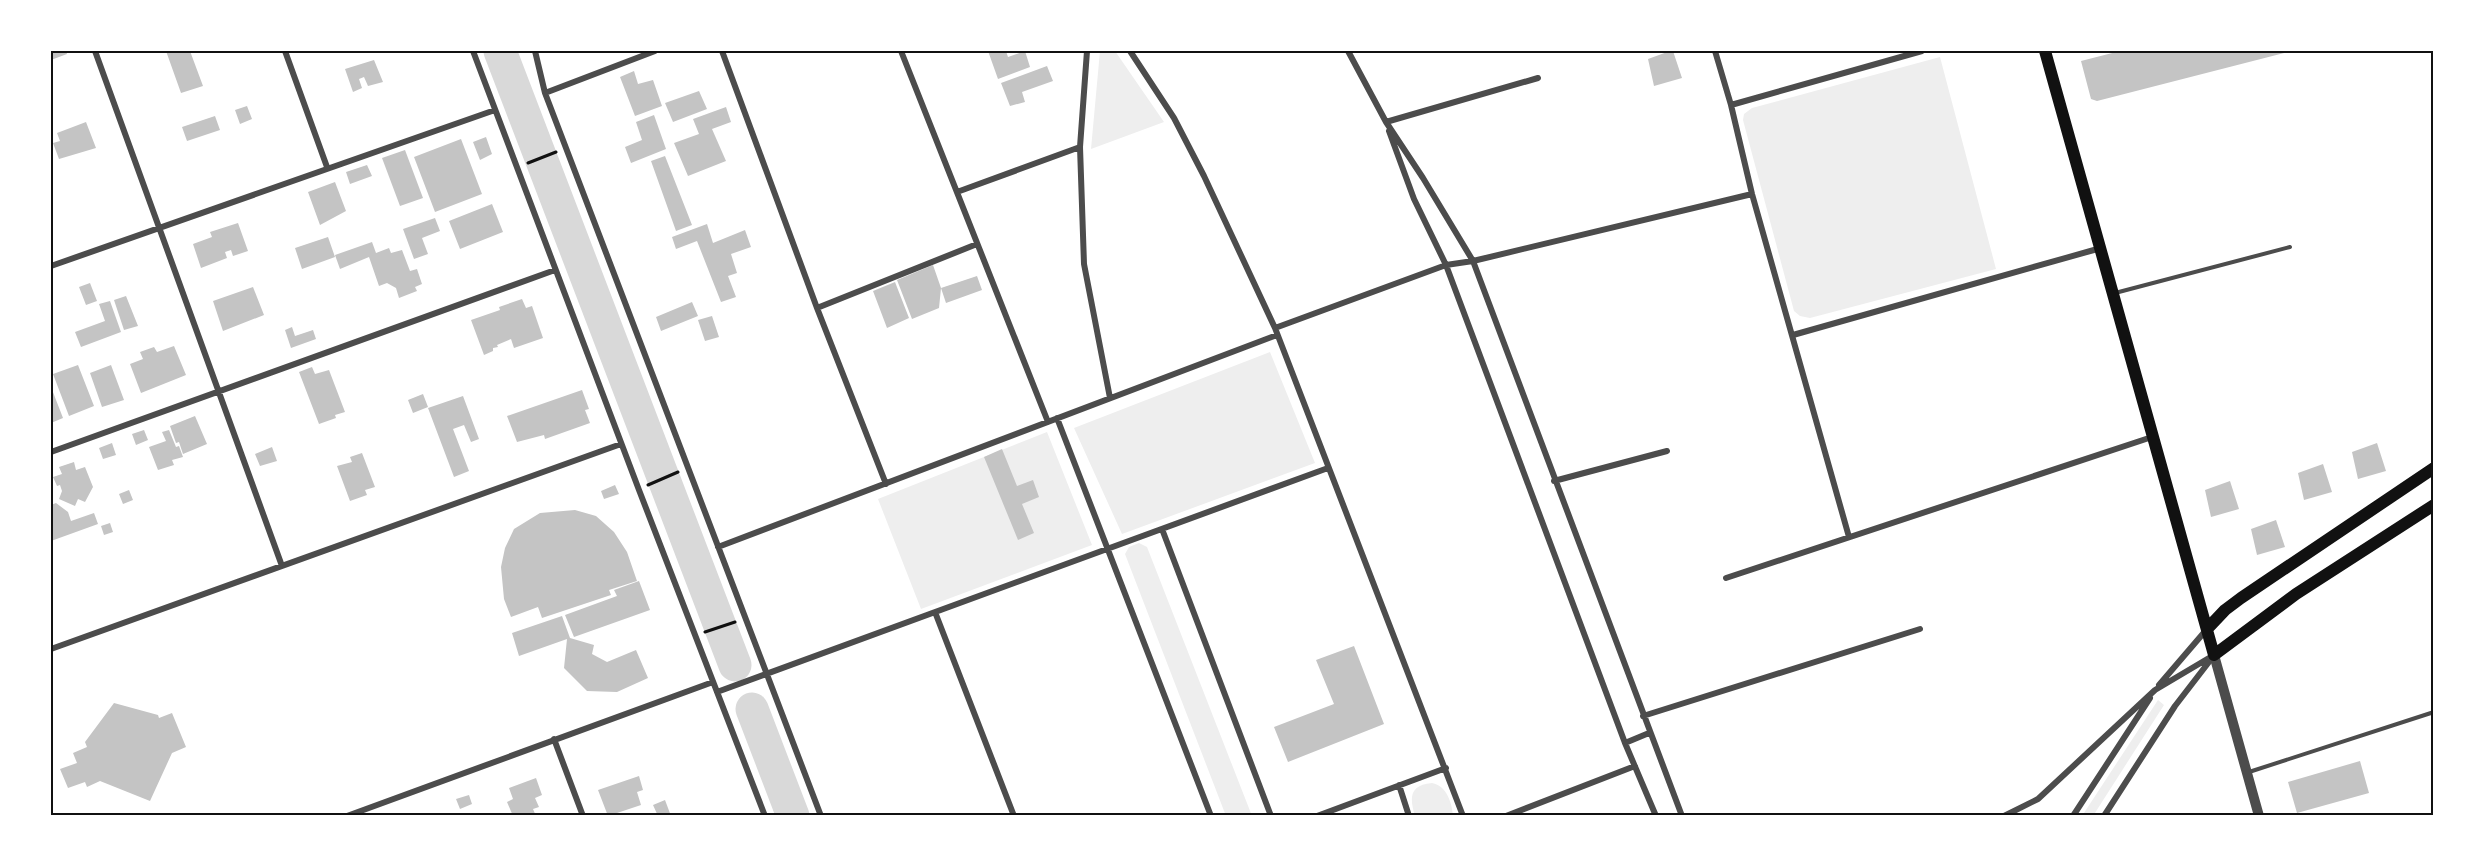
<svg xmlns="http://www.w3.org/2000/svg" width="2485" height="867" viewBox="0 0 2485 867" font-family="Barlow,sans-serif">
<rect width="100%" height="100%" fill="#fff"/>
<path fill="#eee" d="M1100 51H1115L1164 122 1091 149Z
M1940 57 1996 269 1810 318 1800 316 1794 311 1743 120 1744 114 1752 108Z
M1270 352 1315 463 1122 534 1074 428Z
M1047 432 1092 545 921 609 878 499Z
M1139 543 1147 547 1252 816H1226L1125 554 1129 547Z
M2158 700 2164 705 2093 816H2082Z
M1432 783C1447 786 1452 803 1453 816H1415C1409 797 1410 785 1432 783Z"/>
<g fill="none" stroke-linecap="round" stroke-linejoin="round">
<path stroke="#d9d9d9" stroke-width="33" d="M500 51 735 665
M752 709 793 816"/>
</g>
<path fill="#c4c4c4" d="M51 51H66L67 54 51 60Z
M166 51H190L203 86 181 93Z
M988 51H1006L1008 57 1025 51 1030 67 998 79Z
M1670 51H1673L1682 78 1654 86 1648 59Z
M2120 51H2288V52L2097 101 2091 99 2081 61Z
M374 60 383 82 368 86 364 77 359 79 362 88 353 92 345 69Z
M1047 66 1053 81 1022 92 1025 102 1010 106 1001 83Z
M634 71 638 84 653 80 662 106 635 116 620 77Z
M699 91 707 109 673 122 665 103Z
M247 106 252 119 240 124 235 110Z
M726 107 731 122 712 129 726 161 688 176 674 143 699 134 693 119Z
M654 115 666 149 631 163 625 147 642 140 636 122Z
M215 116 220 130 187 141 182 127Z
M86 122 96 148 59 159 53 143 60 141 57 133Z
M486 137 492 154 480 160 473 142Z
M461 139 482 194 435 212 414 157Z
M405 150 423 198 400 206 382 158Z
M665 156 692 225 676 231 651 161Z
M367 165 372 176 350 184 346 172Z
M335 182 346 211 320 225 308 192Z
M492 204 503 232 460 249 449 221Z
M435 218 440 231 422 238 428 254 414 259 403 229Z
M238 223 248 251 233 256 231 250 225 252 227 258 201 268 193 244 212 237 210 232Z
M707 224 713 243 745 230 751 247 731 254 737 273 728 276 736 297 721 302 697 241 676 249 672 237Z
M328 237 335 257 302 269 295 248Z
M372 242 376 253 389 248 391 253 402 250 410 271 417 269 422 284 415 287 417 291 399 298 396 288 387 283 379 286 369 257 340 269 335 255Z
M933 265 941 288 977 276 982 290 946 303 941 288 939 308 912 319 897 280Z
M895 282 909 318 887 328 873 291Z
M90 283 97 301 86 305 79 287Z
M253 287 264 315 223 331 213 301Z
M126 296 138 326 124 330 114 300Z
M522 299 526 308 532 306 543 338 514 348 511 339 497 345 498 347 493 348V351L484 355 471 320 500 310 499 307Z
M110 301 121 332 81 347 75 332 105 321 99 304Z
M692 302 698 316 661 331 656 317Z
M712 316 719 337 705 341 698 320Z
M292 327 295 336 313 330 316 339 291 348 285 330Z
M174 346 186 375 141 393 130 364 143 359 140 352 154 347 157 352Z
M78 365 94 406 69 416 53 374Z
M111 365 124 400 102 407 90 373Z
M312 367 315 374 329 370 345 412 335 415 336 418 319 424 299 372Z
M51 387 63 418 51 423Z
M582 390 589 409 585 410 590 423 545 439 544 435 517 442 507 416Z
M423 394 428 407 413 413 408 400Z
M463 396 479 439 471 442 464 425 453 429 469 471 454 477 428 408Z
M195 416 207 444 183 454 179 442 176 443 170 426Z
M144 430 148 440 136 445 132 434Z
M169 430 176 447 179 446 183 457 172 460 174 465 158 470 149 447 166 441 162 432Z
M112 443 116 455 103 459 99 448Z
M2377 443 2386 471 2358 479 2352 452Z
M272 447 277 461 260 466 255 454Z
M1002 449 1017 486 1033 480 1039 497 1022 504 1034 533 1018 540 984 457Z
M362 453 375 487 365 490 367 495 350 501 337 466 352 462 350 457Z
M74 462 76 470 85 467 93 487 85 502 78 499 75 506 59 499 62 491 60 485 57 486 53 477 62 474 59 467Z
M2323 464 2332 492 2304 500 2298 473Z
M2230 481 2239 509 2211 517 2205 490Z
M615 485 619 494 604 499 601 491Z
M129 490 133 500 123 504 119 494Z
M56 503 68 512 71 521 94 513 98 524 51 541V505Z
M575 510 596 516 614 532 627 552 637 581 609 590 611 595 542 618 538 607 511 617 504 599 501 567 505 548 514 529 540 513Z
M2276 520 2285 547 2257 555 2251 529Z
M110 523 113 532 104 535 101 526Z
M639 581 650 610 574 637 565 615 617 596 614 590Z
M562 616 570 638 594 645 592 654 607 662 636 650 648 678 617 692 587 691 564 668 567 639 519 656 512 633Z
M1354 646 1384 724 1288 762 1274 727 1334 704 1316 660Z
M114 703 158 715 159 718 172 713 186 747 172 753 150 801 100 781 87 787 85 782 68 788 60 769 77 763 73 753 87 747 85 742Z
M2360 761 2369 793 2297 813 2288 782Z
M639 776 643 790 637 792 641 805 608 816 598 790Z
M536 778 542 795 535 798 539 807 533 809 536 816H513L507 802 513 799 509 788Z
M469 795 472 804 460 809 456 799Z
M665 800 671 816H658L653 805Z"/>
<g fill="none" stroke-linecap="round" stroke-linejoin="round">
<path stroke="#111" stroke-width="3" d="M528 163 556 152
M648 485 678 472
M705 632 735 622"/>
<path stroke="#4c4c4c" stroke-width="4" d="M2115 293 2290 247
M2249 772 2434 712"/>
<path stroke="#4c4c4c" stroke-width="6" d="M95 51 282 566
M285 51 327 167
M473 51 639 490 765 816
M535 51 545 93 821 816
M722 51 817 308 886 484
M901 51 1048 422
M1087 51 1080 147 1084 264 1110 398
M1130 51 1174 118 1204 176 1275 328 1463 816
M1348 51 1386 122 1423 178 1473 261 1682 816
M1715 51 1731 105 1752 194 1849 537
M545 93 655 51
M1731 105 1922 51
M1386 122 1538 78
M1389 131 1414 199 1446 265 1625 743 1656 816
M957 192 1080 147
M51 266 495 110
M817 308 977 244
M1275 328 1446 265 1473 261 1752 194
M1793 335 2101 248
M1057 418 1211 816
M51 452 555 270
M1554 481 1667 451
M1162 529 1271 816
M718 547 1277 335
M1726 578 2152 437
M935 612 1014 816
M51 649 621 444
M2159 685 2207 629
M717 692 1328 468
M1643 716 1920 629
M554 739 583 816
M1625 743 1649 733
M1399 785 1409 816
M347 816 713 682
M1317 816 1446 768
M1506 816 1635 766
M2004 816 2038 799 2155 690 2214 655
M2073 816 2150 698
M2104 816 2175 706 2212 658"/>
<path stroke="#4c4c4c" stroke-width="10" d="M2214 655 2259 816"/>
<path stroke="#111" stroke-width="12" d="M2045 51 2214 655 2296 594 2434 505
M2207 629 2225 610 2241 598 2434 468"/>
</g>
<rect width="2485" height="867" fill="none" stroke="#ffffff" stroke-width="105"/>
<rect x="52" y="52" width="2380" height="762" fill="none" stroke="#111" stroke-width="2"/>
</svg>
